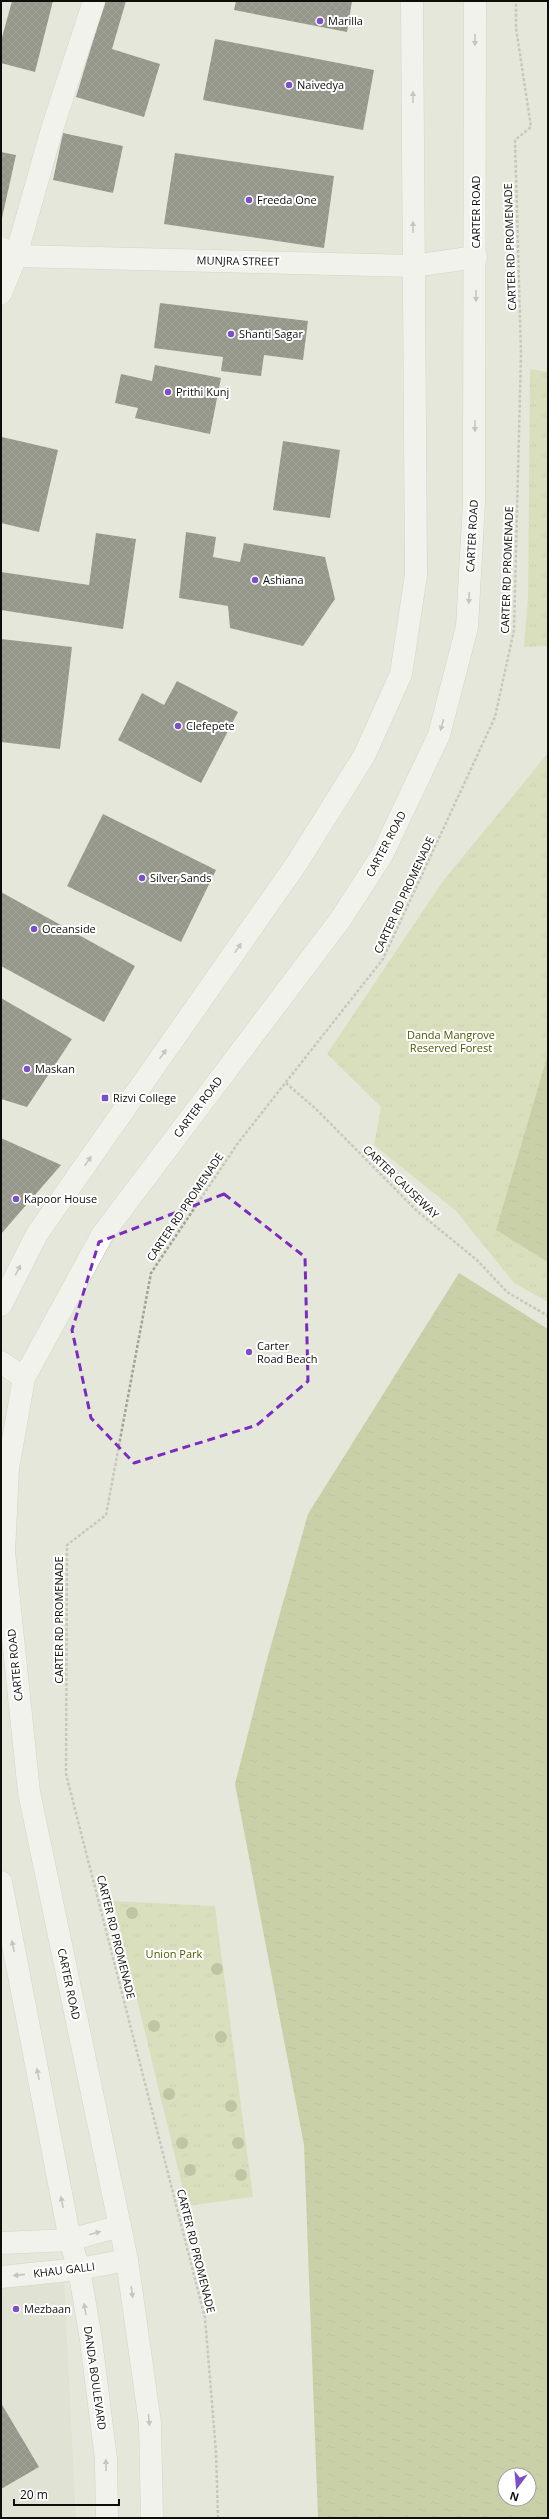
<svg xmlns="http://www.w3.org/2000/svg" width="549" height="2519" viewBox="0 0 549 2519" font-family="'Open Sans',sans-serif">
<defs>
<pattern id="park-tufts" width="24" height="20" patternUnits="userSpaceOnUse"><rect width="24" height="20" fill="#cbd69a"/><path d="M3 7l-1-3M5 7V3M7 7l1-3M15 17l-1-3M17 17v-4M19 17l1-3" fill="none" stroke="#adb683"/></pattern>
<pattern id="water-ripples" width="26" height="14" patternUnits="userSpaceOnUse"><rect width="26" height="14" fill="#a6b36a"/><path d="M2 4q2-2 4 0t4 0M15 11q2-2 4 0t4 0" fill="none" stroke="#8e995b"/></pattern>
<pattern id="building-cross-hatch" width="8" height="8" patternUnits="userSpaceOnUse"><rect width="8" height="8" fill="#34362c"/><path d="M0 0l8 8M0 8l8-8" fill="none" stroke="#4e5048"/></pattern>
</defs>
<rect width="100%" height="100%" fill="#e5e7db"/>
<path fill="#d9ddc9" d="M64 2279 76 2518H1V2282Z"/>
<path fill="url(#park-tufts)" d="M530 369 548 372V646L524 647 528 596Z
M548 753V1302L514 1283 456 1211 374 1145 381 1107 327 1054 443 881Z
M113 1901 215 1906 253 2197 187 2206Z"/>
<path fill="url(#water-ripples)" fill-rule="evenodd" d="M548 1054V1262L496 1230Z
M459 1273 548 1329V2518H318L304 2145 235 1784 266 1663 308 1514ZM505 2475H529V2499H505Z"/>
<path fill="url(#building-cross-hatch)" d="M12 1H53L35 72 1 63V41Z
M105 1H126L112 49 160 64 144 117 76 97Z
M236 1H352L347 32 234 10Z
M215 39 374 70 363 130 203 100Z
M63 133 123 146 113 193 53 180Z
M1 152 16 155 2 218H1Z
M175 153 334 176 324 248 164 224Z
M160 303 308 321 303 360 264 355 261 376 221 371 223 357 154 348Z
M155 365 221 378 210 434 135 418 138 408 115 403 121 374 152 381Z
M2 437 58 450 39 532 1 523Z
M283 441 340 450 330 518 273 510Z
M186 532 216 537 213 557 240 562 244 543 325 557 335 599 303 646 230 628 228 606 179 598Z
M96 533 136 539 123 629 1 610V572L89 585Z
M1 639 72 647 60 749 1 742Z
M177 681 238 712 201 783 118 740 142 693 164 705Z
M103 814 216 870 181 942 67 886Z
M1 892 135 966 104 1022 1 966Z
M1 998 72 1039 27 1107 1 1099Z
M1 1138 61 1165 1 1234Z
M1 2403 39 2467 1 2489Z"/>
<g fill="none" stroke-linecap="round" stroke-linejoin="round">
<defs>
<path id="minor" d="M1 248 16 256 413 266 476 257
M1 293 16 256 52 129 94 1
M1 1362 24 1378"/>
<path id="tertiary" d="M1 2243 70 2240 120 2226
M1 2277 79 2269 127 2260"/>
<path id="secondary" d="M1 1305 37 1234 297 863 364 756 401 674 416 575 412 1
M1 1882 70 2240 79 2269 91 2340 106 2459 107 2518
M152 2518 150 2423 127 2260 29 1792 4 1552 8 1468 24 1378 102 1235 340 920 382 855 439 735 467 627 474 502 475 1"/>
</defs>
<use href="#minor" stroke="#bdbfb3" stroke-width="23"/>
<use href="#tertiary" stroke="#bdbfb3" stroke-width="23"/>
<use href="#secondary" stroke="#bdbfb3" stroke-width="23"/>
<path stroke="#a1a399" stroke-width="2.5" stroke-dasharray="3 2" stroke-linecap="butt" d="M286 1083 316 1109 417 1211 478 1261 507 1292 548 1316
M218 2518 216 2452 205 2318 66 1774 67 1545 106 1515 151 1273 238 1143 383 959 495 717 514 630 521 354 515 140 531 127 516 28V1"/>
<use href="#minor" stroke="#fff" stroke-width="22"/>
<use href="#tertiary" stroke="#fff" stroke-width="22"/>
<use href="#secondary" stroke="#fff" stroke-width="22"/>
</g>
<g fill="#929863">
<circle cx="132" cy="1913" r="6"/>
<circle cx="217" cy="1969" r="6"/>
<circle cx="154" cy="2026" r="6"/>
<circle cx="221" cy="2037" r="6"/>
<circle cx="169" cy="2094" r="6"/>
<circle cx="231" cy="2106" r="6"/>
<circle cx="182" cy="2143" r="6"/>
<circle cx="238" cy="2143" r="6"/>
<circle cx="190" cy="2170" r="6"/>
<circle cx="241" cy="2175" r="6"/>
</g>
<defs><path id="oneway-solid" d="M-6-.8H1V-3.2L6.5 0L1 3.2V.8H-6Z"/></defs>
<g fill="#9e9f9d">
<use href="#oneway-solid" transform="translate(475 40) rotate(90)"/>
<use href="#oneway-solid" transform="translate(413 97) rotate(-90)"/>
<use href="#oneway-solid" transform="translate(413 227) rotate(-90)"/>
<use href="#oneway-solid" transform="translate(476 296) rotate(90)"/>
<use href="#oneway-solid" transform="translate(475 426) rotate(90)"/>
<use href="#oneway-solid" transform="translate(469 598) rotate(93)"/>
<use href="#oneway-solid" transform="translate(442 725) rotate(105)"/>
<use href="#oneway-solid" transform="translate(238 948) rotate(-55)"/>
<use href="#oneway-solid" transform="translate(163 1054) rotate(-55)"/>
<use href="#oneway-solid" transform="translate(88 1161) rotate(-55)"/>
<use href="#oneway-solid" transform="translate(18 1270) rotate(-63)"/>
<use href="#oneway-solid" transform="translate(13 1946) rotate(-101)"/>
<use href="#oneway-solid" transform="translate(38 2074) rotate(-101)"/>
<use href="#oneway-solid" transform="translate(62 2202) rotate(-101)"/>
<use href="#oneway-solid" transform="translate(95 2233) rotate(-16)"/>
<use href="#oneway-solid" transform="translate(19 2275) rotate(174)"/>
<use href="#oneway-solid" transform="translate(132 2292) rotate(82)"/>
<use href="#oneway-solid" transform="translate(85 2309) rotate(-100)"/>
<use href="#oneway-solid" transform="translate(149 2420) rotate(84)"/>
<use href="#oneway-solid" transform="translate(106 2465) rotate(-91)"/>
</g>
<path d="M0 0H549V2519H0ZM224 1194 305 1257 308 1381 257 1425 134 1463 91 1418 72 1330 99 1242Z" fill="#e5e7db" fill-opacity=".55" fill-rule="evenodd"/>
<path fill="none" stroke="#7b2cbf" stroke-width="3" stroke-dasharray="8 5" stroke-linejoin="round" d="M224 1194 305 1257 308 1381 257 1425 134 1463 91 1418 72 1330 99 1242Z"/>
<g fill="#7c4fc8" stroke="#fff" stroke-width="1.5">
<circle cx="320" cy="21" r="4"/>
<circle cx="289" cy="85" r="4"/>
<circle cx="249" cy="200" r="4"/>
<circle cx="231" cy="334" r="4"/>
<circle cx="168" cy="392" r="4"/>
<circle cx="255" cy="580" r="4"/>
<circle cx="178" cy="726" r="4"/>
<circle cx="142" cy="878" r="4"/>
<circle cx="34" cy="929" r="4"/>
<circle cx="27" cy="1069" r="4"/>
<rect x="101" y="1094" width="8" height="8" rx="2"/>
<circle cx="16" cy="1199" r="4"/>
<circle cx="249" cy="1352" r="4"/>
<circle cx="16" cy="2309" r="4"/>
</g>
<g text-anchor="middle" stroke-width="4" stroke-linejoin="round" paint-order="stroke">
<g font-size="11" fill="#0d0e0a" stroke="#fff" text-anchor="start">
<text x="328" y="25">Marilla</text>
<text x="297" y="89">Naivedya</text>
<text x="257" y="204">Freeda One</text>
<text x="239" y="338">Shanti Sagar</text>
<text x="176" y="396">Prithi Kunj</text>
<text x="263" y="584">Ashiana</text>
<text x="186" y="730">Clefepete</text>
<text x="150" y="882">Silver Sands</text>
<text x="42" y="933">Oceanside</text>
<text x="35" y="1073">Maskan</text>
<text x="113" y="1102">Rizvi College</text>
<text x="24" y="1203">Kapoor House</text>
<text x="257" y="1350">Carter<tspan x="257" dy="13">Road Beach</tspan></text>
<text x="24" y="2313">Mezbaan</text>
</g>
<g font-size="11" fill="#0d0e0a" stroke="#fff">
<text transform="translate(476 212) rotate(-90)" y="4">CARTER ROAD</text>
<text transform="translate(510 247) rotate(-92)" y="4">CARTER RD PROMENADE</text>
<text transform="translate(238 261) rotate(1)" y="4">MUNJRA STREET</text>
<text transform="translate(472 536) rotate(-87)" y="4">CARTER ROAD</text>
<text transform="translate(507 570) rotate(-88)" y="4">CARTER RD PROMENADE</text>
<text transform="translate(386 844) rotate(-62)" y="4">CARTER ROAD</text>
<text transform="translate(404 895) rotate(-65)" y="4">CARTER RD PROMENADE</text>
<text transform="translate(198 1107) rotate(-53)" y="4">CARTER ROAD</text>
<text transform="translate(401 1182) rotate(44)" y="4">CARTER CAUSEWAY</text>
<text transform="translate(185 1207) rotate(-56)" y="4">CARTER RD PROMENADE</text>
<text transform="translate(59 1620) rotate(-90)" y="4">CARTER RD PROMENADE</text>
<text transform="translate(15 1665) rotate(-96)" y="4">CARTER ROAD</text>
<text transform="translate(116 1937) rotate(76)" y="4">CARTER RD PROMENADE</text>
<text transform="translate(69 1984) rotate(78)" y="4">CARTER ROAD</text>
<text transform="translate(196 2251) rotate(76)" y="4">CARTER RD PROMENADE</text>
<text transform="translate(64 2270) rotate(-7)" y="4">KHAU GALLI</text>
<text transform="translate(95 2378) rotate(82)" y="4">DANDA BOULEVARD</text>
</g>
<g font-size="11" fill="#4f5800" stroke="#fff">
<text x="451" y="1039">Danda Mangrove<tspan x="451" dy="13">Reserved Forest</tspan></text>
<text x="174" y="1958">Union Park</text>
</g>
</g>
<rect width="549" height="2519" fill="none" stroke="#0d0e0a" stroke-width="4"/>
<g transform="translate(517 2487) rotate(196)"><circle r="19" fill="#ffffff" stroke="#9e9f9d"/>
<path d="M0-3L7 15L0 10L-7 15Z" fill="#7c4fc8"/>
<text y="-6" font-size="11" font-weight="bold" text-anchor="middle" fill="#0d0e0a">N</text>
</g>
<path d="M14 2499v6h105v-6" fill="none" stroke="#0d0e0a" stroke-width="2"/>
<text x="20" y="2499" font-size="12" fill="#0d0e0a" stroke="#ffffff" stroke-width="3" paint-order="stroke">20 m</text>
</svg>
